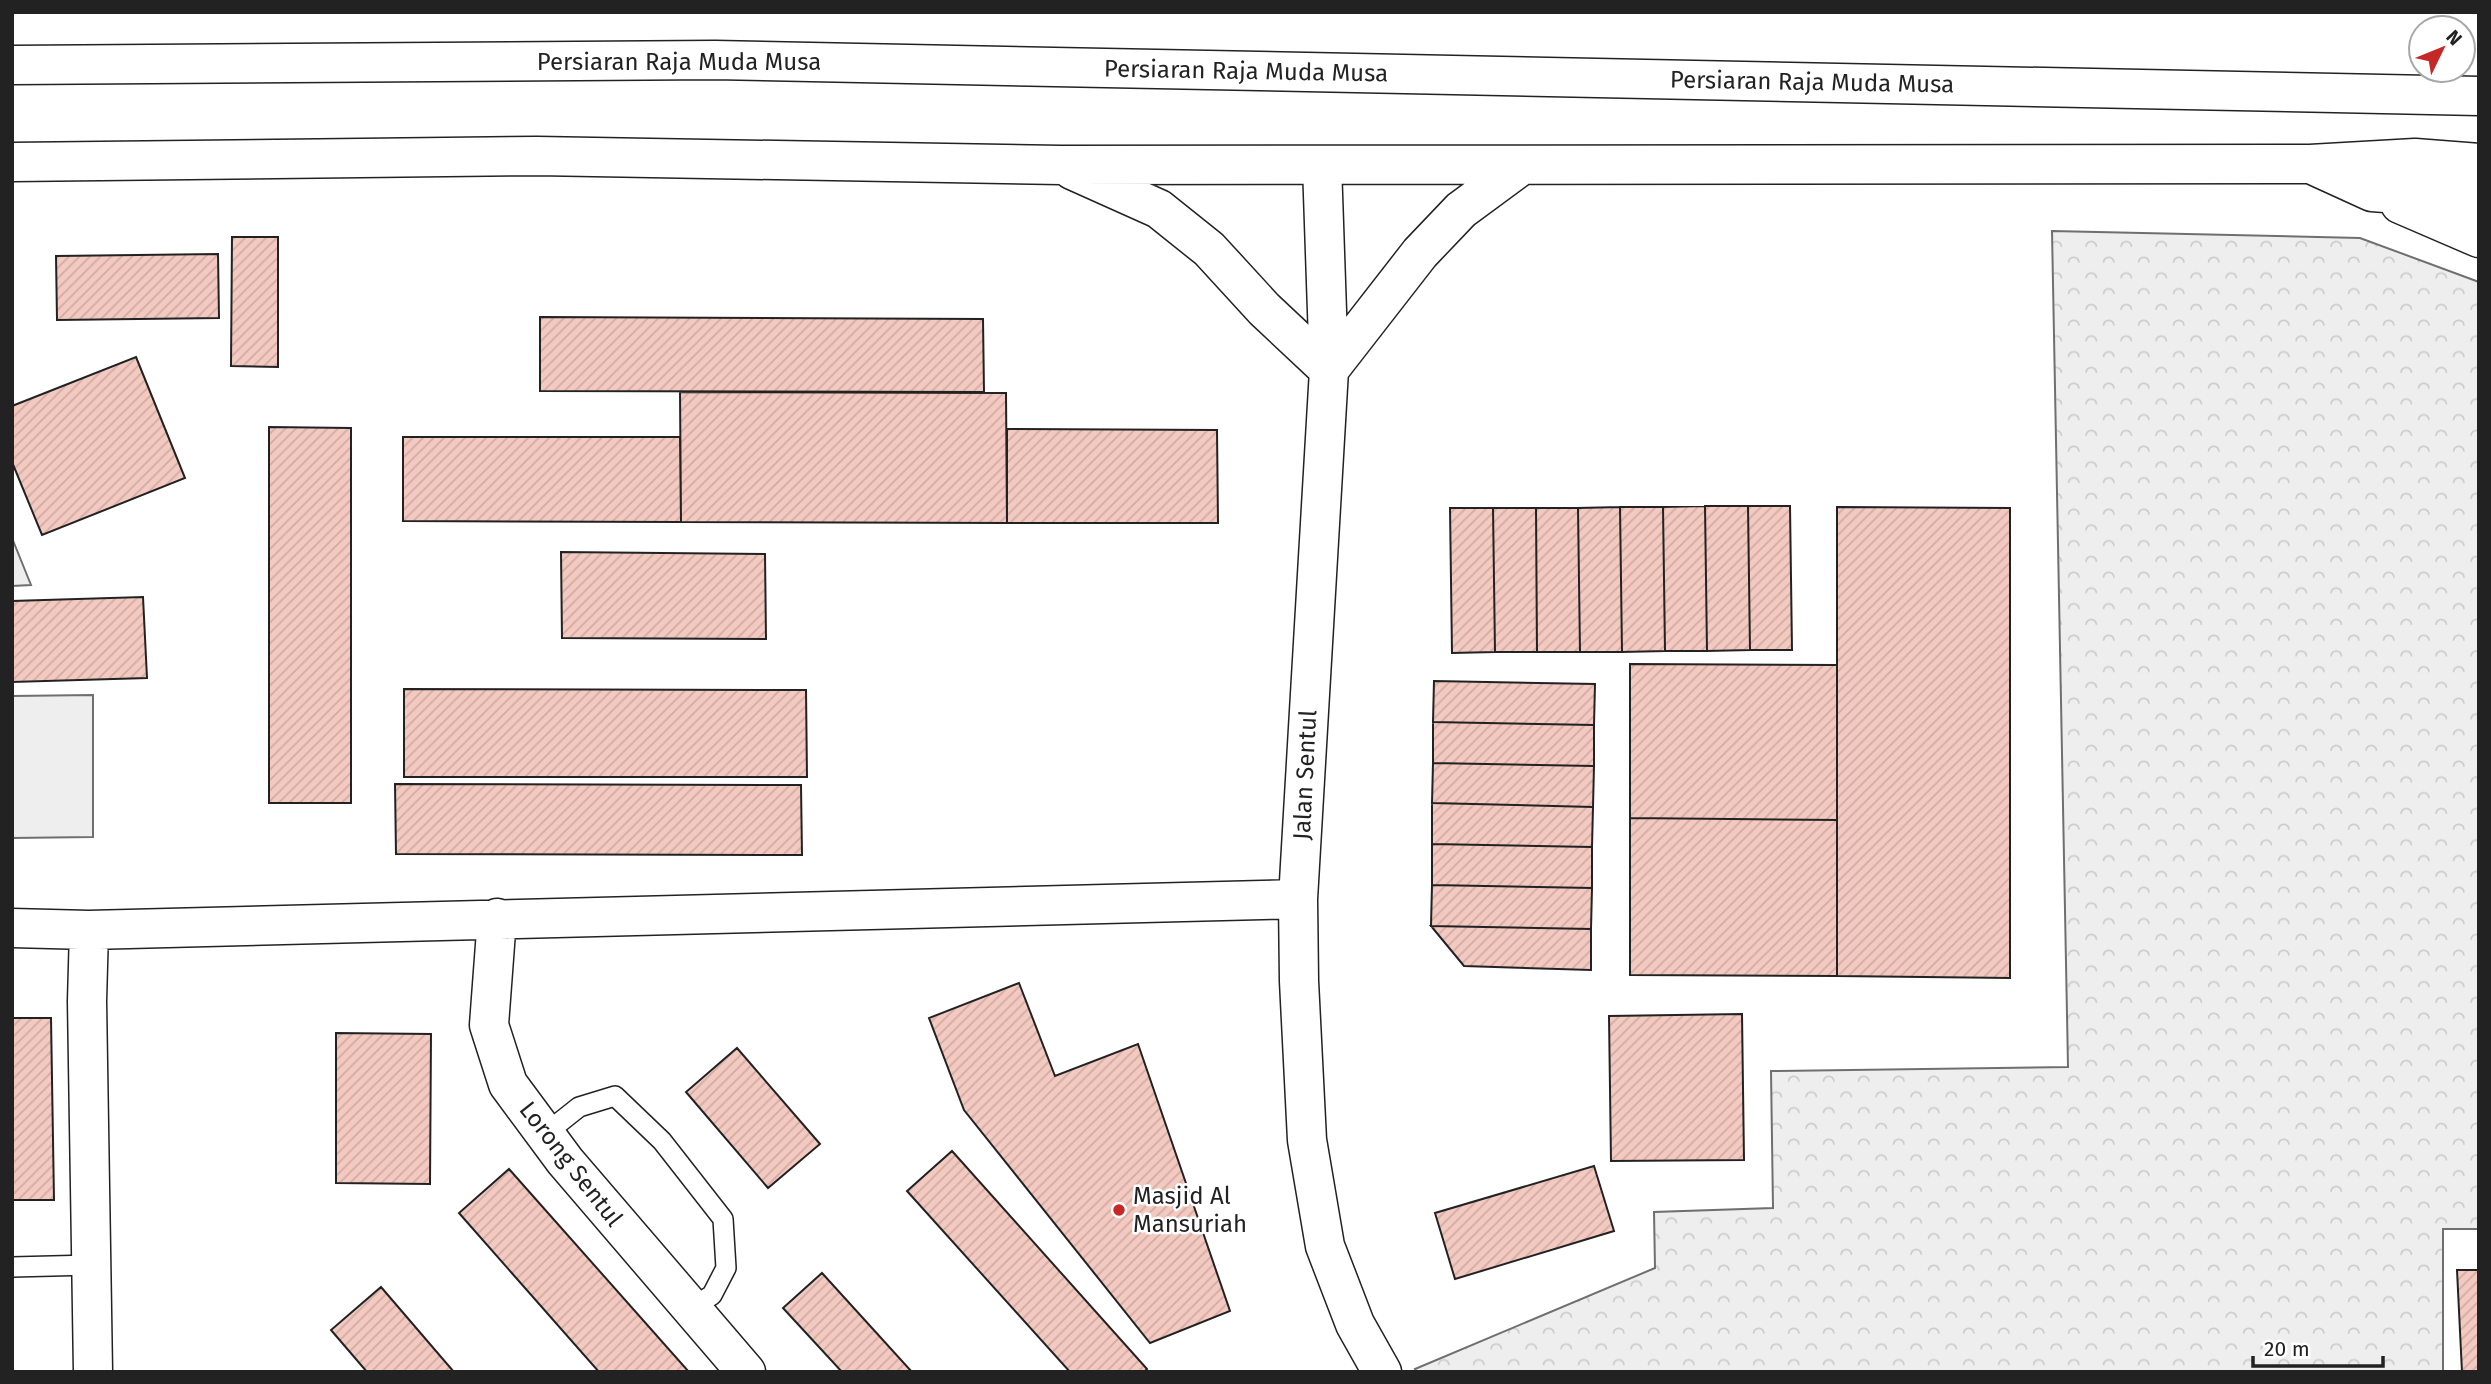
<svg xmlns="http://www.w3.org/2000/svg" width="2491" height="1384" viewBox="0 0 2491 1384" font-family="'Fira Sans',sans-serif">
<defs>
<pattern id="forest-crowns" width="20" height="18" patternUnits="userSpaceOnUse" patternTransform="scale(1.75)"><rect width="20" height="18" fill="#eee"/><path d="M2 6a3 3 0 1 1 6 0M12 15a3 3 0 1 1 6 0" fill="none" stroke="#ccc"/></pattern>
<pattern id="building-hatch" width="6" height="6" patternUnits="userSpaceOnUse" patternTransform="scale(1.75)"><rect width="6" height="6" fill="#f3c9c0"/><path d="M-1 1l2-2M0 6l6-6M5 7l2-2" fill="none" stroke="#d0aca5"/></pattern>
</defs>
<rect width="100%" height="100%" fill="#fff"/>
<path fill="url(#forest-crowns)" stroke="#6f6f6f" stroke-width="2" d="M2052 231 2360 238 2479 282V1229H2443V1372H1417L1415 1369 1655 1268 1654 1212 1773 1208 1771 1071 2068 1067Z"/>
<path fill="#eee" stroke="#6f6f6f" stroke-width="2" d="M12 538 31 585 12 586Z
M93 695V837L12 838V696Z"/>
<path fill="url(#building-hatch)" stroke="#222" stroke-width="2" d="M232 237H278V367L231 366Z
M218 254 219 318 57 320 56 256Z
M540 317 983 319 984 392 540 391Z
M136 357 185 478 42 535 12 462V406Z
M680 392 1006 393 1007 523 681 522Z
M269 427 351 428V803H269Z
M1007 429 1217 430 1218 523H1007Z
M403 437H680L681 522 403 521Z
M1705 506H1748L1750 650 1707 651Z
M1705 506 1707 651H1665L1663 507Z
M1748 506H1790L1792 650H1750Z
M1620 507H1663L1665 651 1622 652Z
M1620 507 1622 652H1580L1578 508Z
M1837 507 2010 508V978L1837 976Z
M1450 508H1493L1495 652 1452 653Z
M1493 508H1536L1537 652H1495Z
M1536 508H1578L1580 652H1537Z
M561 552 765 554 766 639 562 638Z
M143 597 147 678 12 682V601Z
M1630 664 1837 665V820L1630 818Z
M1434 681 1595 684 1594 725 1433 722Z
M404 689 806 690 807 777H404Z
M1433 722 1594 725V766L1433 763Z
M1433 763 1594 766 1593 807 1432 803Z
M395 784 801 785 802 855 396 854Z
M1432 803 1593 807 1592 847 1432 844Z
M1630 818 1837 820V976L1630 975Z
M1432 844 1592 847V888L1432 885Z
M1432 885 1592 888 1591 929 1431 926Z
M1431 926 1591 929V970L1464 966Z
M1019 983 1055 1076 1138 1044 1230 1311 1150 1343 964 1110 929 1018Z
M1742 1014 1744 1160 1611 1161 1609 1016Z
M12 1018H51L54 1200H12Z
M336 1033 431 1034 430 1184 336 1183Z
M737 1048 820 1144 768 1188 686 1092Z
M952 1151 1147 1369 1144 1372H1070L907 1191Z
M1594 1166 1614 1231 1455 1279 1435 1213Z
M509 1169 689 1372H599L459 1213Z
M2457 1270H2479V1372H2462Z
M822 1273 912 1372H842L783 1308Z
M381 1287 454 1372H367L331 1330Z"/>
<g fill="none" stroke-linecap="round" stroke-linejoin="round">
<defs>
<path id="lane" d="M545 1134 579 1107 615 1096 662 1141 723 1219 726 1268 712 1295 692 1308
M12 1267 92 1265"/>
<path id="street" d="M12 162 537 156 1061 165 2310 164 2415 158 2479 163
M1322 165 1329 370 1298 899 1299 981 1307 1140 1325 1246 1355 1324 1382 1372
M2315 166 2372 192 2479 200
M1072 170 1159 209 1209 249 1264 309 1329 370 1420 253 1461 210 1522 165
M2400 204 2479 238
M497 918 489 1025 508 1084 565 1161 746 1372
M12 928 89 930
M93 1372 87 1001 89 930 1298 899"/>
<path id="secondary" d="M12 65 715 60 2479 96"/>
</defs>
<use href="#lane" stroke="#222" stroke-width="22"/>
<use href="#street" stroke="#222" stroke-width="41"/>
<use href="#secondary" stroke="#222" stroke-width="41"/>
<use href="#lane" stroke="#fff" stroke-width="19"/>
<use href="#street" stroke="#fff" stroke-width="38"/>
<use href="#secondary" stroke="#fff" stroke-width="38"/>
</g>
<circle fill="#c62828" stroke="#fff" stroke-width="2.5" cx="1119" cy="1210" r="7"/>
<g text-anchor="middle" stroke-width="5" stroke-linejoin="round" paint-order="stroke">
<g font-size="24" fill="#222" stroke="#fff">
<text x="679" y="70">Persiaran Raja Muda Musa</text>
<text transform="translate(1246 71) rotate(1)" y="8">Persiaran Raja Muda Musa</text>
<text transform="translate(1812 82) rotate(1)" y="8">Persiaran Raja Muda Musa</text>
<text transform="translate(1305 775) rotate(-87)" y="8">Jalan Sentul</text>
<text transform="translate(571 1164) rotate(52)" y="8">Lorong Sentul</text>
</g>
<g font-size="24" fill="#222" stroke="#fff" text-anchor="start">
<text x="1133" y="1204">Masjid Al<tspan x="1133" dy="28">Mansuriah</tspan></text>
</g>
</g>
<rect width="2491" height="1384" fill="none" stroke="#222222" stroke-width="28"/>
<g transform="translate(2442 49) rotate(47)"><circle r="33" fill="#ffffff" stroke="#a7a7a7" stroke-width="2"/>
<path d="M0-5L12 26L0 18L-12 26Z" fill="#c62828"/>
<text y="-10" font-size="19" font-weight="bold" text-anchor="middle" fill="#222222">N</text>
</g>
<path d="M2253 1356v10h130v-10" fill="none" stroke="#222222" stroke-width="3.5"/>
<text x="2264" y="1356" font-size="21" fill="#222222" stroke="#ffffff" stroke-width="5" paint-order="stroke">20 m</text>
</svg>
